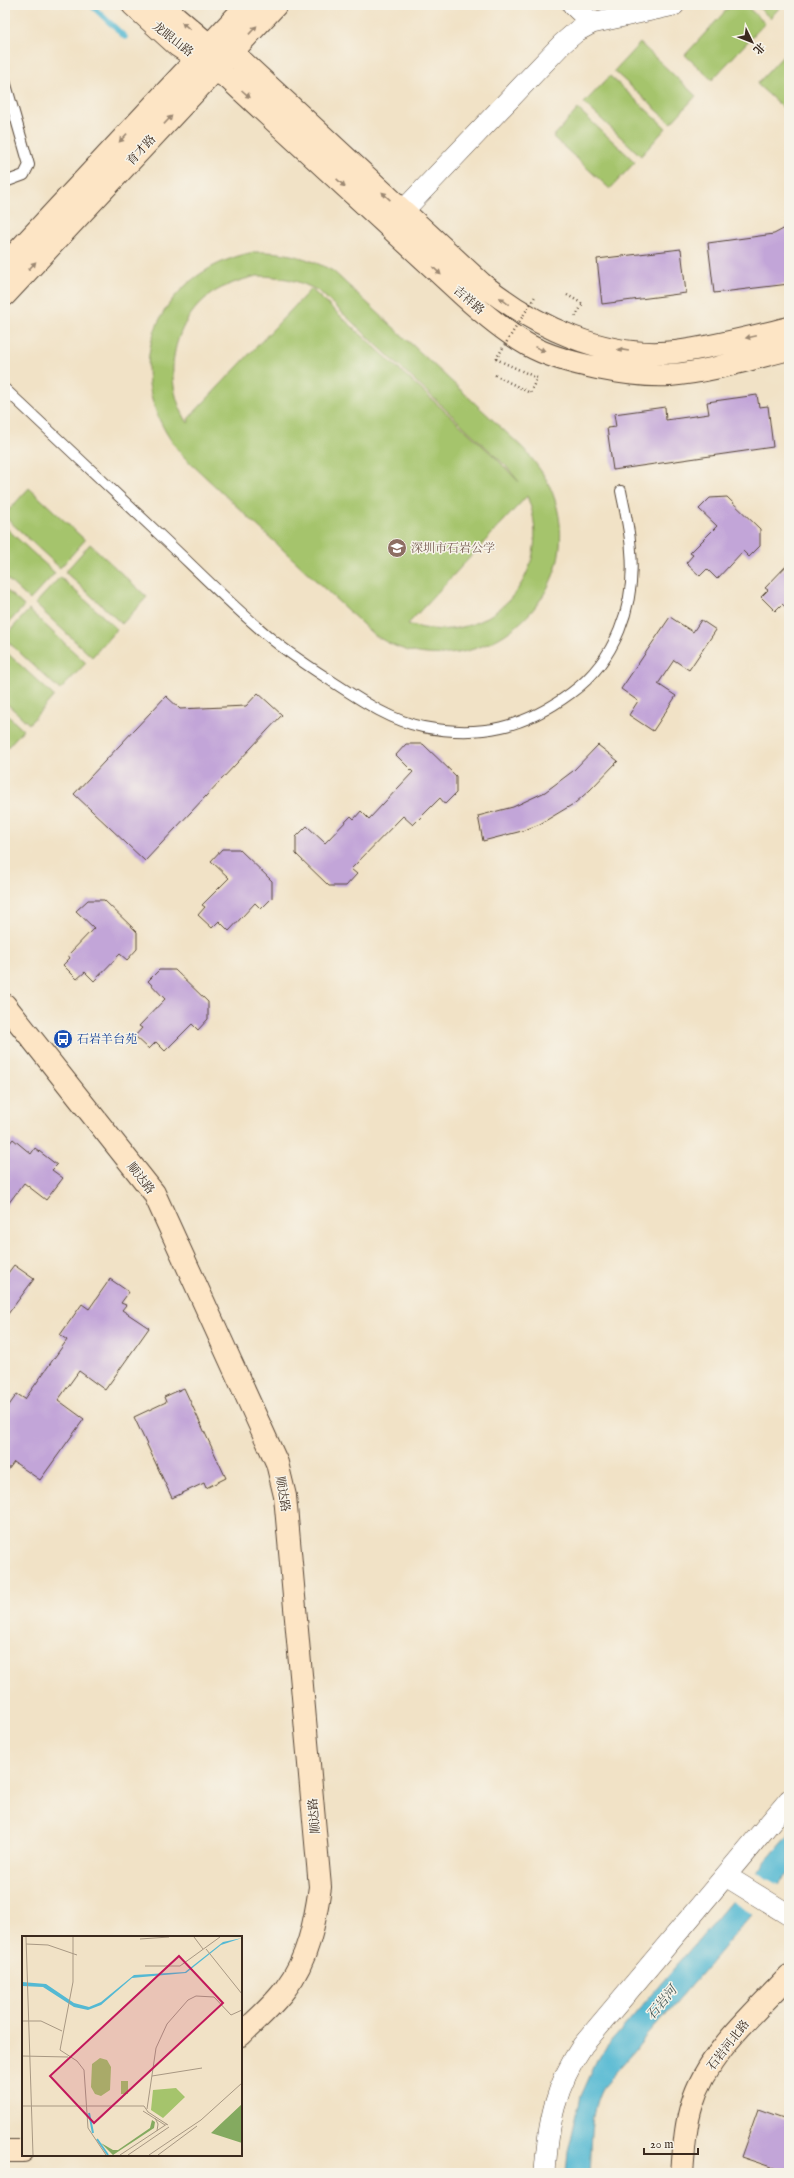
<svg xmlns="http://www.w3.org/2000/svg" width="794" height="2178" viewBox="0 0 794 2178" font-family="'IM FELL English','Noto Serif SC',serif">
<rect width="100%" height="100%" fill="#f7f3e8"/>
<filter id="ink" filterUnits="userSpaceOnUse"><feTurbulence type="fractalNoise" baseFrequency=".025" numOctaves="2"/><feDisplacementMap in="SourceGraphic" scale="8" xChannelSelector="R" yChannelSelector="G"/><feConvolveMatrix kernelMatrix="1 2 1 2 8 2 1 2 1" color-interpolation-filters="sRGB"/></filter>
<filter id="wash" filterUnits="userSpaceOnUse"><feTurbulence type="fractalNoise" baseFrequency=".012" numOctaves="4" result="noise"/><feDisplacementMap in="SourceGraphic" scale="16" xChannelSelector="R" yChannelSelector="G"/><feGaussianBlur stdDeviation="0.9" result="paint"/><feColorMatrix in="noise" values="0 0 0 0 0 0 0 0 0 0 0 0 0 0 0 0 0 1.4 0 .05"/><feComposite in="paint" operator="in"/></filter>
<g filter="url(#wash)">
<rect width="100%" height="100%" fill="#f1e2c6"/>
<path fill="#a5c46c" stroke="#707745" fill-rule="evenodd" d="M731 5H745L765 23 712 80 685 55Z
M756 5H782L770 18Z
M640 43 696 96 671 123 614 71Z
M783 56 789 62V113L757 84Z
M610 76 666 128 641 156 584 103Z
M578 109 635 162 610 189 553 137Z
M254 252C284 251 307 257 333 271L523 448C537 464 549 480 555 500 583 588 501 670 413 652 399 649 386 642 374 635L184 457C114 378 151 273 254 252ZM257 276C280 276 299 280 320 292L506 466 519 482 495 457 311 289 188 419 189 421 188 423C161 382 171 323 211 294 225 285 240 280 257 276ZM527 496C559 574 488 651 408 624Z
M29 488 85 540 60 568 5 517V514Z
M5 527 55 573 30 600 5 577Z
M90 544 147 597 122 624 65 572Z
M60 577 117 629 92 657 35 604Z
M5 589 24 606 5 627Z
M29 610 86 663 60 690 5 639V636Z
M5 651 54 696 29 724 5 702Z
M5 713 23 730 5 750Z"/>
<path fill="#54b9d3" stroke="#487278" d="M789 1834V1872L602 2088C589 2114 591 2144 589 2173H566L568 2152 581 2096 599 2056Z"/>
<path fill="#f1e2c6" d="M754 1871 780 1886 754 1915 729 1900Z"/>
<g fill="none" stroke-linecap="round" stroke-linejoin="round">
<path stroke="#54b9d3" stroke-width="5.5" d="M91 5 125 37"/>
</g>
<g id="blocks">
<path fill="#c2a5d8" d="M789 226V284L714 293 708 243 774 234Z
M681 249 686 293 602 304 597 259Z
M757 395 759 407 768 406 773 447 613 470 607 428 616 427 614 414 665 407 666 420 709 414 707 402Z
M727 497 760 529V546L749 557 743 551 717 579 707 569 700 576 686 563 693 555 690 553 717 526 699 509 710 498Z
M789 563V610L782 604 775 611 761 597 768 590 765 588Z
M670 617 693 632 701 620 716 630 689 670 674 660 658 684 676 696 653 731 629 715 638 701 621 689Z
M258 693 282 715 145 861 74 794 166 696 180 709 246 706Z
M406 744H423L456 776V793L445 804 440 798 413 825 403 816 351 869 357 874 346 886H329L296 854V837L307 826 325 843 351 816 354 819 361 811 369 819 413 772 396 755Z
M598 745 618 761 590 790 575 803 540 824 522 831 483 841 478 816 513 807 545 792 573 771Z
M222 849H239L272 881V898L261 909 255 903 229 931 219 921 212 928 198 915 205 907 202 905 229 878 211 861Z
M88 900H104L137 932V949L127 960 120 954 94 981 85 972 77 979 63 965 70 958 68 955 94 928 76 911Z
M159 970H175L208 1002V1019L198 1030 192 1024 165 1051 156 1042 149 1049 135 1036 142 1028 139 1026 165 999 148 981Z
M13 1139 31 1154 35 1148 57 1165 52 1170 63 1178 46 1200 24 1183 5 1208V1149Z
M14 1265 34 1279 5 1318V1277Z
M110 1279 129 1292 121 1303 126 1305 122 1310 149 1328 105 1390 79 1371 61 1396 58 1400 84 1419 40 1480 14 1462 5 1474V1411L17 1394 25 1399 67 1340 60 1335 82 1304 89 1309Z
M184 1388 226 1478 206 1488 204 1483 172 1498 134 1417 166 1402 164 1397Z
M758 2109 789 2120V2173L741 2157Z"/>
</g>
</g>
<g filter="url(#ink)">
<use href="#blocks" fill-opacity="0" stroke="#564637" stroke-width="1"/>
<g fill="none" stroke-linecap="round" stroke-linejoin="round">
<defs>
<path id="lane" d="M5 81 29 165 24 175 5 182
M5 389C57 438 108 486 160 535 196 569 230 604 268 636 289 654 313 669 336 684 362 701 392 721 423 727 480 738 524 728 571 693 615 661 636 605 631 551 630 531 625 511 621 491"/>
<path id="street" d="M573 5 592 23
M403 211 562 44 577 31 592 23 674 5
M726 1876 789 1915
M545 2173C548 2124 555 2086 583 2045L789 1800"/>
<path id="secondary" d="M133 5 178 46 229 79 465 297C485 315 505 332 528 345 562 364 631 377 670 375 710 372 750 359 789 349
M162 5 203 40 231 53 244 63 482 284C536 327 605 360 676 352 714 347 752 337 789 328
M5 265 247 5
M5 295 276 5
M5 1005 154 1193 277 1463 285 1496 320 1887C315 1922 308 1959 286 1988 274 2005 256 2020 241 2035
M5 2151H23
M682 2173C684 2150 685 2126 692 2104 707 2053 754 2014 789 1976"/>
</defs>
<use href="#lane" stroke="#564637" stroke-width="12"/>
<use href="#street" stroke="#564637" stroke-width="22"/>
<use href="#secondary" stroke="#564637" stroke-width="24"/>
<path stroke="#564637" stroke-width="2.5" stroke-dasharray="1 3" stroke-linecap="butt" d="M567 295 583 304 575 317
M495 375 530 393 537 378 496 359"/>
<use href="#lane" stroke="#fff" stroke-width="10"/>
<use href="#street" stroke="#fff" stroke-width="21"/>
<use href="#secondary" stroke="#fde5c5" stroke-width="22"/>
<path stroke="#564637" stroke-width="2.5" stroke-dasharray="1 3" stroke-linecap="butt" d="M496 359 536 295"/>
</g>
<defs><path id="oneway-solid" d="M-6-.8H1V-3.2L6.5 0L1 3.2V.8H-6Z"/></defs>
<g fill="#9c8872">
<use href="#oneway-solid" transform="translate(186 26) rotate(-139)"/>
<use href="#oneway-solid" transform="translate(253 30) rotate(-47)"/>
<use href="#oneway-solid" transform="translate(246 94) rotate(42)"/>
<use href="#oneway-solid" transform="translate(168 120) rotate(-47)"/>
<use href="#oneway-solid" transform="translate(123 138) rotate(133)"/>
<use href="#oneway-solid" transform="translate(341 183) rotate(43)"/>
<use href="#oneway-solid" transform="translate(386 196) rotate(-137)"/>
<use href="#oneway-solid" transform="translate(32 266) rotate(-47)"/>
<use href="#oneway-solid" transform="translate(437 271) rotate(43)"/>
<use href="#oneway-solid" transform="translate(504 301) rotate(-142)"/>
<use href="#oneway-solid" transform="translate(751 337) rotate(168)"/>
<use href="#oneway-solid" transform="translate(540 349) rotate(22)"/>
<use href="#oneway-solid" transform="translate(623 350) rotate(-171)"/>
</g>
</g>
<defs>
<symbol id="school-disc" viewBox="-11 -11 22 22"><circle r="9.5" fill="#8d6e63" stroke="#f7f3e8"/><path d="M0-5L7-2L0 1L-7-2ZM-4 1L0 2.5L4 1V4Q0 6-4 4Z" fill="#fff"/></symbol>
<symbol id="bus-disc" viewBox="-11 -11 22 22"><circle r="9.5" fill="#1a4fb4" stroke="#f7f3e8"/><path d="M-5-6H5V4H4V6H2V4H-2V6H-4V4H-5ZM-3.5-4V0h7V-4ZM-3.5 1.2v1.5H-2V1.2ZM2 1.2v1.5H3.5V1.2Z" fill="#fff"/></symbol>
</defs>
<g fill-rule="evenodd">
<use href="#school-disc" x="386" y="537" width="22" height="22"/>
<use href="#bus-disc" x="52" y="1028" width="22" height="22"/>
</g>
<g text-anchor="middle" stroke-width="3" stroke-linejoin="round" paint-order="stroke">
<g font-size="12" fill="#3b2a1e" stroke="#f7f3e8">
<text transform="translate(173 39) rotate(38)" y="4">龙眼山路</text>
<text transform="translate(141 150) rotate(-47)" y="4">育才路</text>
<text transform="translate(469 300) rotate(41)" y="4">吉祥路</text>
<text transform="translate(141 1178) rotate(52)" y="4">顺达路</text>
<text transform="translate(283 1494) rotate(80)" y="4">顺达路</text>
<text transform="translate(314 1816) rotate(-95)" y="4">顺达路</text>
<text transform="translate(728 2045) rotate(-52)" y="4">石岩河北路</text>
</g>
<g font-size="12" fill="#785e54" stroke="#f7f3e8" text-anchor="start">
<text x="411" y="552">深圳市石岩公学</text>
</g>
<g font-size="12" fill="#164399" stroke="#f7f3e8" text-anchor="start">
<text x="77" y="1043">石岩羊台苑</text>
</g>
<g font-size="13" font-style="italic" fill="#425554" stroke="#f7f3e8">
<text transform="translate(661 2002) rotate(-50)" y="5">石岩河</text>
</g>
</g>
<g transform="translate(22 1936)">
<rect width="220" height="220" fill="#f1e2c6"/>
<path d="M78 122 85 124 89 131 88 154 79 160 73 158 69 151 70 128ZM99 145H106V158H99ZM154 152 163 161 141 182 129 174 131 154Z" fill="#a5c46c"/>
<path d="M220 168V207L189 197ZM130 184 133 186 132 192 91 219 79 207 91 214H96L128 192Z" fill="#84aa60"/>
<path d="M220 2 199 9 164 37 110 42 79 69 66 74 52 71 21 51 0 50V46L24 48 52 67 67 71 79 66 112 39 163 36 201 6Z" fill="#54b9d3"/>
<path fill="none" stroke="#54b9d3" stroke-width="2" d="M67 177 71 197M75 203 86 219"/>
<path fill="none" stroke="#a89883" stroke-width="1" d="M4 1 11 219M51 1V46L38 114 55 125 62 134 66 192 84 219M172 1 181 13M118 3 147 1M4 8 26 9 55 19M184 13 220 58M123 30H158L198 1M0 85H19L40 95M0 120 46 121M130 140 180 132M0 170H122L126 176 146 189M125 173 134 112 145 88 166 64 174 60 192 61 209 79 220 74M121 175 143 189M133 182 136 188 135 195M98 219 145 188M106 219 147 191M127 219 179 184 220 147M136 219 175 190"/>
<path fill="#c2185b" fill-opacity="0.15" stroke="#c2185b" stroke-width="2" d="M157 20 201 67 72 187 28 140Z"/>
<rect width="220" height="220" fill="none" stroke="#3b2a1e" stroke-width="2"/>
</g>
<rect width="794" height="2178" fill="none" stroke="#f7f3e8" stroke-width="20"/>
<g transform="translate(752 42) rotate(133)" stroke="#f7f3e8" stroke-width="3" paint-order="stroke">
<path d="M0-3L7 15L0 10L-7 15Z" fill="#3b2a1e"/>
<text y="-6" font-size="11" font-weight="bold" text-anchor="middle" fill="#3b2a1e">北</text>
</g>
<path d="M644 2148v6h54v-6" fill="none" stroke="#3b2a1e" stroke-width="2"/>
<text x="650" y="2148" font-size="12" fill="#3b2a1e" stroke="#f7f3e8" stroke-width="3" paint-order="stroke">20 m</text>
</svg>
